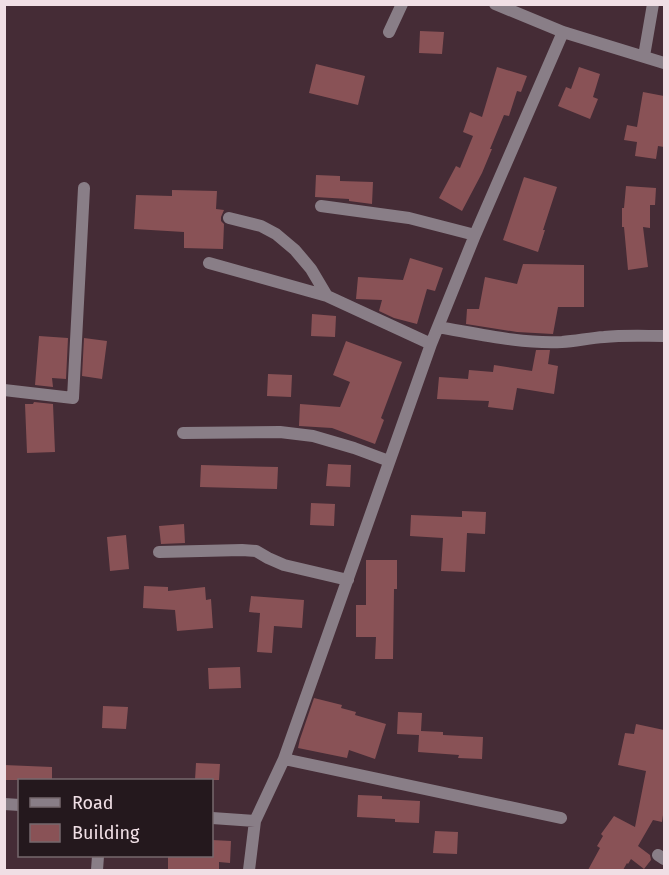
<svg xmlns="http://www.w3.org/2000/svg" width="669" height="875" viewBox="0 0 669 875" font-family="'Fira Sans',sans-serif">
<rect width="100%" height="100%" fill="#452c36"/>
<path fill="#895256" d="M420 31 444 32 442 54 419 53Z
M316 64 365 76 358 105 309 93Z
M497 67 527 76 521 92 517 91 509 116 504 115 490 149H492L482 173 462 211 439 198 456 166 460 168 473 136 463 132 470 112 482 117Z
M579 67 600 74 593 97 598 99 590 119 558 106 566 87 571 89Z
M643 92 664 96V147L658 146 656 159 635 156 637 142 624 140 627 125 637 127Z
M316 175 340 176V181L373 182 372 204 349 201V199L315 197Z
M524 177 557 187 543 230H545L538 252 503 240Z
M626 186 656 188 655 205H650V228L643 227 648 267 628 270 624 227H622V208H624Z
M172 190 217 191 216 209 224 210 221 217V221L224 224 223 249 184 248V232L134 229 136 195 172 196Z
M410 258 443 268 435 291 427 289 417 324 394 318 379 311 382 300 356 299 358 277 403 280Z
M523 264 584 265V307H558L553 334 517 332 466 324 467 309H479L485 277 517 284Z
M312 314 336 316 335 337 311 336Z
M39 336 68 338 66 379 52 378 53 387 35 385Z
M84 338 107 341 102 379 82 376Z
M346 341 402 362 381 418 384 420 375 444 332 428 299 426 300 404 340 407 350 382 333 375Z
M536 350H550L548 364 558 366 554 394 517 388 513 410 488 407 489 401 437 399 439 377 468 379 469 370 493 372 494 365 532 371Z
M268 374 292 375 291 397 267 396Z
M34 402 53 404 55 452 27 453 25 404H33Z
M328 464 351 465 350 487 326 486Z
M201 465 278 467 277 489 200 487Z
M311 503 335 504 334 526 310 525Z
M462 511 486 512 485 534 467 533 465 572 441 571 443 538 410 536 411 515 462 517Z
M184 524 185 543 161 544 159 526Z
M126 535 129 569 110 571 107 537Z
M366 560H397V589H394L393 659H375L376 637H356V605H366Z
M144 586 168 587V591L205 587 206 600 211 599 213 628 177 631 175 610 143 608Z
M251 596 304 600 302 628 274 626 272 653 257 652 260 613 249 612Z
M240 667 241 688 209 689 208 668Z
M314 698 342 705 341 708 356 712 355 715 386 724 375 759 349 750 347 758 298 748 300 739Z
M103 706 128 707 126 729 102 728Z
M398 712 422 713 421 731 443 732V735L483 737 482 759 458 758 459 755 418 752 419 735 397 734Z
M636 724 664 730V808L662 822 653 820 638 846 650 855 651 860 644 869 631 859 628 864 627 863 623 870H588L600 848 597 846 603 836 601 834 614 816 635 827 646 771 618 765 625 733 634 734Z
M196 763 220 764 219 780H195Z
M4 765 52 767V780H4Z
M358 795 382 796V799L420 801 419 823 395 822V819L357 817Z
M435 831 458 832 457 854 433 853Z
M212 840 231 841 230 863 219 862V870H168V855H212Z"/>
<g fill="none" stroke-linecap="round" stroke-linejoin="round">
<path stroke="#897e87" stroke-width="12" d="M495 4 563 32 664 63
M389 32 402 4
M644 56 653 4
M321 206 409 218 475 235
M229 218 261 226 276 234 295 250 311 269 327 296 431 344
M209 263 327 296
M438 327C479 334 521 344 562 342 576 341 590 338 604 337 624 335 644 336 664 336
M4 390 73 398 84 188
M183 433 280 432 313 436 354 448 389 461
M159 552 242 550 256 551 268 558 284 565 348 580
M284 759 561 818
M4 804 20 805
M212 818 255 821
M658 855 664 859
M97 870 98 856
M249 870 255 821 284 759 431 344 475 235 563 32"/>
</g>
<rect width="669" height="875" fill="none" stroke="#f0dfe5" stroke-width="12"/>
<rect x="18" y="779" width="195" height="78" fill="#24181d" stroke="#76686d" stroke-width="1.5"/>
<rect x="30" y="798" width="30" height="9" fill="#897e87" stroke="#76686d" stroke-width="1.5"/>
<text x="72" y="809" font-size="18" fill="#f0dfe5">Road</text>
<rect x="30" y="824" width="30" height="18" fill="#895256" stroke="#76686d" stroke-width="1.5"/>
<text x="72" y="839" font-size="18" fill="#f0dfe5">Building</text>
</svg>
